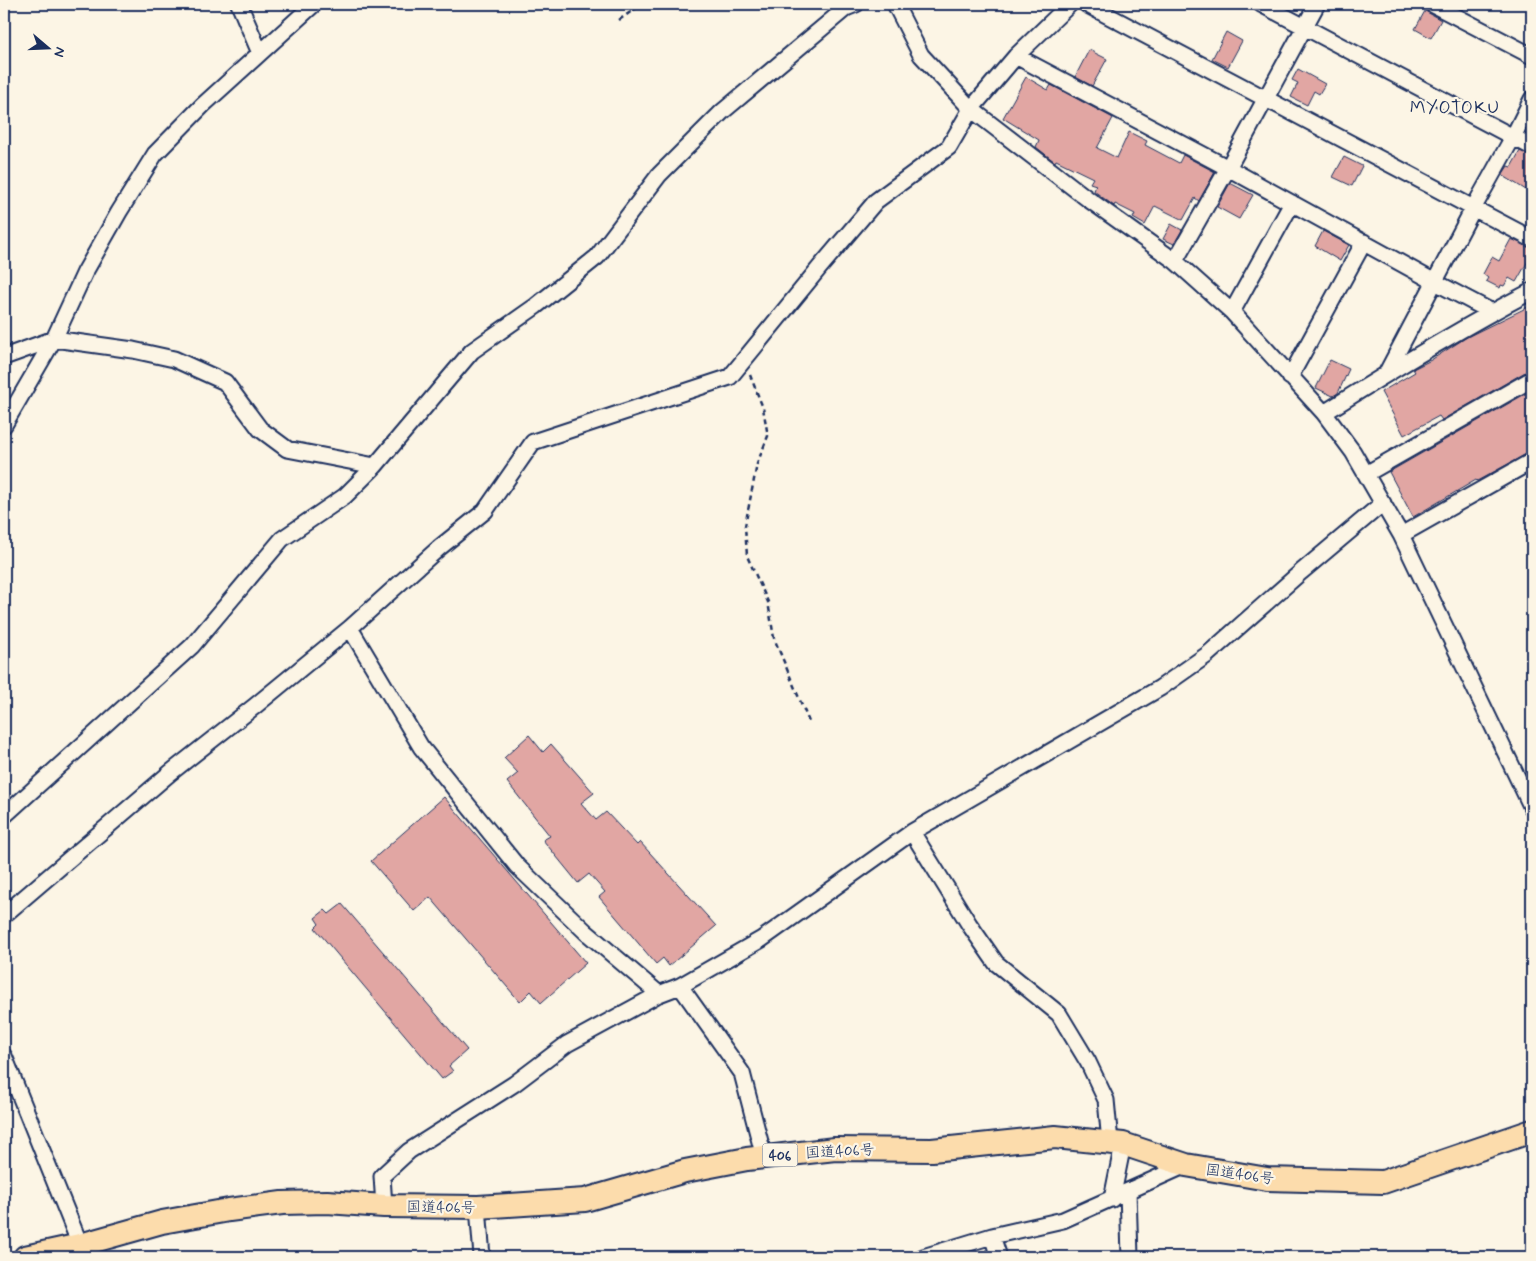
<svg xmlns="http://www.w3.org/2000/svg" width="1536" height="1261" viewBox="0 0 1536 1261" font-family="Mynerve,'Klee One',sans-serif">
<rect width="100%" height="100%" fill="#fcf5e5"/>
<filter id="ink" filterUnits="userSpaceOnUse"><feTurbulence type="fractalNoise" baseFrequency=".02" numOctaves="2"/><feDisplacementMap in="SourceGraphic" scale="10" xChannelSelector="R" yChannelSelector="G"/><feConvolveMatrix kernelMatrix="1 2 1 2 8 2 1 2 1" color-interpolation-filters="sRGB"/></filter>
<g filter="url(#ink)">
<path fill="#e1a6a3" stroke="#1b2f5e" d="M1425 11 1441 20 1431 38 1415 29Z
M1226 32 1242 41 1228 67 1212 59Z
M1089 50 1107 59 1092 86 1075 77Z
M1298 69 1325 84 1319 94 1314 91 1307 105 1291 97 1298 83 1292 80Z
M1026 77 1048 90 1051 85 1113 118 1097 148 1117 158 1129 132 1147 141 1145 145 1179 163 1183 155 1215 172 1199 201 1195 198 1183 220 1155 206 1145 225 1133 218 1135 214 1115 204 1114 206 1094 191 1096 185 1090 183 1093 178 1056 160 1055 162 1036 147 1039 140 1003 118Z
M1520 151 1532 156V178L1526 190 1502 175 1508 166 1511 167Z
M1344 157 1362 166 1352 186 1333 177Z
M1230 183 1253 195 1239 219 1217 207Z
M1171 224 1182 230 1174 244 1163 239Z
M1323 231 1349 245 1340 261 1315 246Z
M1511 239 1532 248V263L1528 261 1516 282 1509 278 1504 286 1501 285 1500 288 1486 281 1488 278 1483 274 1492 257 1499 261Z
M1532 305V370L1527 371 1442 420 1439 416 1404 435 1381 392 1415 372 1413 369 1431 360 1467 337Z
M1330 360 1349 369 1338 393 1333 396 1316 388Z
M1532 390V451L1477 481 1476 480 1413 517 1389 472Z
M529 735 543 752 551 744 594 793 581 803 596 820 606 812 637 845 640 842 716 926 669 966 663 958 656 964 599 897 605 892 589 874 578 883 543 840 550 836 507 782 518 773 504 758Z
M444 797 586 963 541 1003 531 991 520 1002 430 897 414 911 371 861Z
M342 904 467 1050 449 1066 453 1071 442 1079 315 928 319 924 315 918 325 910 329 914Z"/>
<g fill="none" stroke-linecap="round" stroke-linejoin="round">
<defs>
<path id="minor" d="M239 4 260 53
M895 4 921 55 971 109 1088 199 1175 261 1232 312 1324 413 1353 452 1401 535 1532 808
M1086 4 1532 239
M1261 4 1532 147
M1432 4 1532 56
M1016 56 1228 168 1435 282 1492 312
M1175 261 1228 168 1317 4
M1232 312 1292 203
M4 357 54 339 133 350 174 359 225 382 260 429 287 449 375 466
M1386 374 1474 207 1513 137 1532 99
M1290 377 1364 242
M1324 413C1392 370 1461 328 1532 291
M4 425 54 339 85 272 119 212 155 154 203 105 314 4
M1366 474 1532 379
M1401 535 1532 461
M350 628 421 747 517 866 586 932 659 994
M4 816 192 646 282 539 345 496 375 466 472 351 536 306 597 257 659 175 722 112 846 8 856 4
M912 832 969 924 996 963 1059 1014 1088 1062 1106 1100 1110 1142
M4 915 170 773 255 706 350 628 439 548 485 511 533 442 730 377 820 267 876 201 949 147 971 109 1016 56 1070 4
M680 986 742 1073 764 1157
M4 1056 85 1257
M1128 1191 1186 1165
M1112 1199 1123 1144
M384 1206 382 1176 409 1151 514 1084 567 1044 659 994 680 986 762 939 912 832 1160 688 1207 655 1301 572 1383 503
M478 1207 482 1257
M992 1236 999 1257
M923 1257 992 1236 1063 1220 1128 1191 1130 1257"/>
<path id="highway" d="M25 1257 80 1245 162 1222 229 1210 282 1203 327 1202 384 1206 478 1207 585 1200 685 1171 747 1159 835 1149 932 1150 1055 1137 1123 1144 1186 1165 1267 1179 1383 1182 1532 1131"/>
</defs>
<use href="#minor" stroke="#1b2f5e" stroke-width="19"/>
<use href="#highway" stroke="#1b2f5e" stroke-width="26"/>
<path stroke="#1b2f5e" stroke-width="2.5" stroke-dasharray="5 4" stroke-linecap="butt" d="M619 20 642 4
M750 375 763 408 768 436 757 464 745 526 747 556 768 602 774 638 809 722"/>
<use href="#minor" stroke="#fcf5e5" stroke-width="15"/>
<use href="#highway" stroke="#fcdcac" stroke-width="22"/>
</g>
</g>
<g text-anchor="middle" stroke-width="4.5" stroke-linejoin="round" paint-order="stroke">
<rect fill="#fcf5e5" stroke="#5e6a86" stroke-width="1" x="762.5" y="1143.5" width="35" height="23" rx="4"/>
<g font-size="14" font-weight="bold" fill="#1b2f5e">
<text x="780" y="1160">406</text>
</g>
<g font-size="15" fill="#1b2f5e" stroke="#fcf5e5">
<text transform="translate(840 1151) rotate(-3)" y="5">国道406号</text>
<text transform="translate(1240 1174) rotate(8)" y="5">国道406号</text>
<text transform="translate(441 1207) rotate(1)" y="5">国道406号</text>
</g>
<g font-size="18" letter-spacing="1" fill="#1b2f5e" stroke="#fcf5e5">
<text x="1455" y="113">MYOTOKU</text>
</g>
</g>
<rect width="1536" height="1261" fill="none" stroke="#fcf5e5" stroke-width="20"/>
<rect x="10" y="10" width="1516" height="1241" fill="none" stroke="#1b2f5e" stroke-width="2" filter="url(#ink)"/>
<g transform="translate(48 48) rotate(109)" stroke="#fcf5e5" stroke-width="4" paint-order="stroke">
<path d="M0-4L9 19L0 12L-9 19Z" fill="#1b2f5e"/>
<text y="-8" font-size="14" font-weight="bold" text-anchor="middle" fill="#1b2f5e">N</text>
</g>
</svg>
